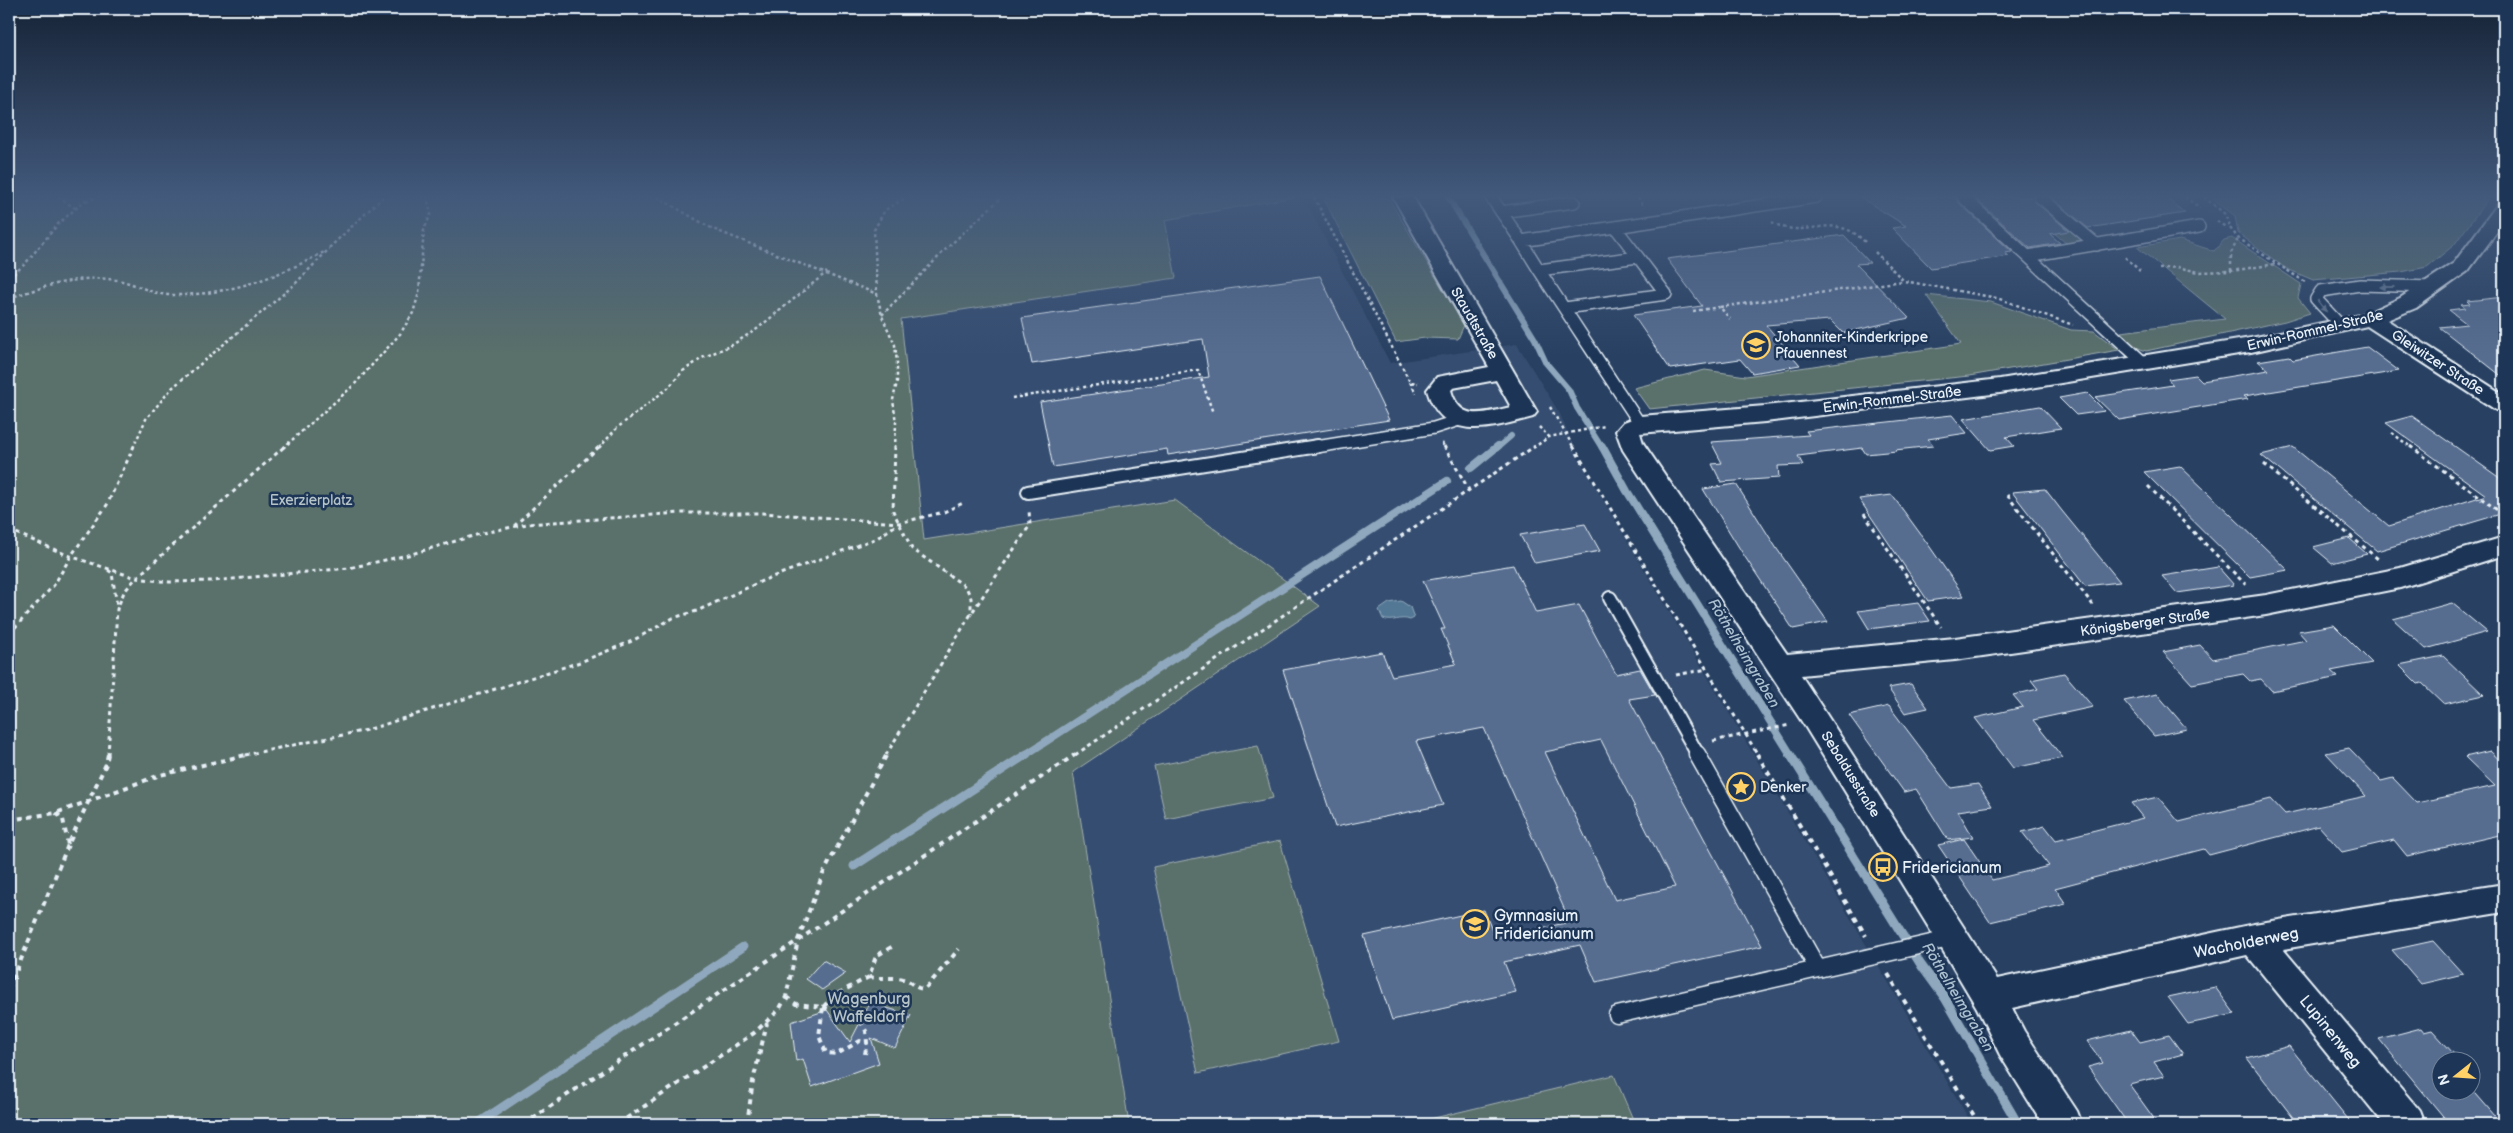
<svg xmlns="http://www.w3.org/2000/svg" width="2513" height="1133" viewBox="0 0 2513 1133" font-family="'Balsamiq Sans',sans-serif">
<rect width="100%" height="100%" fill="#284062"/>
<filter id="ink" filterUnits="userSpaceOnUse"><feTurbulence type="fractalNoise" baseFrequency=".02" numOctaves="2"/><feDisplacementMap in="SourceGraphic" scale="10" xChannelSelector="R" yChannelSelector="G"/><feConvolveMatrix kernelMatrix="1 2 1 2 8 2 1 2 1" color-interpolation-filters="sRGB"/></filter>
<g filter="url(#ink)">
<path fill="#364e70" d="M1295 197H1303L1390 363 1517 344 1560 414 1577 456 1972 1124H1635L1614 1076 1409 1124H1129L1073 772 1320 606 924 540 900 318 1175 278 1165 220Z"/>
<path fill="#5a6f6b" stroke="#a1b0b2" d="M9 197H1295L1165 220 1176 278 901 319 924 540 1175 500 1320 606 1073 772 1129 1124H9Z
M1323 197H1388L1464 325 1458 339 1425 338 1396 342Z
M2012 197H2034L2081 236 2082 242 2067 244Z
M2210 197H2489L2454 245 2427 267 2401 272 2313 280 2285 268 2238 233 2235 216Z
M2232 238 2301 284 2298 298 2310 313 2285 321 2146 351 2136 347 2121 332 2225 319 2137 247 2180 240 2214 251 2224 240Z
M1926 295 1991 302 2071 330 2094 331 2119 350 1969 376 1649 409 1634 388 1705 370 1746 376 1961 344Z
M1258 746 1273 798 1166 819 1154 766Z
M1280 841 1339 1041 1198 1073 1153 867Z
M1614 1075 1635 1124H1409Z"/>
<path fill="#537895" stroke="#8fa8bd" d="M1401 601 1410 607 1414 618 1410 620C1400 616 1393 623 1383 619L1379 610 1389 603Z"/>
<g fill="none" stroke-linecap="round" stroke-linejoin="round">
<path stroke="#8fa8bd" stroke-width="6" d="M1448 197 1535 339 1546 363 1569 390 1577 408 1602 448
M1497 448 1511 436"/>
<path stroke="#8fa8bd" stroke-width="8" d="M1602 446 1627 491 1791 755
M1471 468 1498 446
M1025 755 1447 481"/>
<path stroke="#8fa8bd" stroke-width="9" d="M1790 754 1921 965 1945 998 2018 1124
M854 866 1027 754
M477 1124 743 947"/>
</g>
<path fill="#566d90" stroke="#e8f1f8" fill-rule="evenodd" d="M1860 197H1956L1958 202 2012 252 2005 253 2009 256 1931 268 1892 228 1906 226Z
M1974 197H2033L2035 202 2069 231 2050 234 2060 243 2030 248Z
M2051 197H2165L2185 213 2088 228Z
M1844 235 1870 263 1856 264 1909 318 1843 333 1830 320 1766 325 1800 365 1752 373 1740 359 1670 369 1633 315 1702 306 1667 259Z
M1320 276 1389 420 1168 455 1167 449 1053 467 1040 402 1209 377 1203 339 1032 364 1022 318Z
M2504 297V378L2439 327 2467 324 2449 310 2465 308 2461 305 2470 304 2467 301Z
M2367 347 2399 371 2244 396 2248 399 2119 420 2095 397 2173 385 2168 379 2196 375 2202 381 2269 370 2258 361 2289 356 2293 360Z
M2087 393 2105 411 2076 415 2059 398Z
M2040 406 2061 428 2006 437 2014 446 1990 450 1963 419Z
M1952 415 1967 433 1928 439 1933 446 1895 450 1897 451 1866 454 1862 448 1798 456 1803 465 1778 466 1779 478 1721 482 1712 464 1722 463 1711 442 1809 435 1806 431Z
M2412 416 2504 481V513L2377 551 2261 455 2293 447 2389 526 2486 495 2386 423Z
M2180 466 2232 516 2288 570 2250 577 2144 472Z
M1736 484 1777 549 1828 622 1793 629 1743 554 1703 489Z
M2045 489 2062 511 2120 582 2085 586 2012 492Z
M1892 495 1930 547 1964 596 1928 601 1859 499Z
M1585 524 1600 551 1535 563 1520 535Z
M2349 538 2367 554 2332 563 2313 547Z
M1513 565 1536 613 1579 605 1616 674 1640 669 1655 695 1629 699 1762 946 1596 982 1580 945 1504 962 1516 992 1392 1020 1364 936 1484 910 1495 938 1570 922 1484 728 1416 741 1443 805 1335 827 1283 670 1382 652 1392 676 1456 664 1441 629H1445L1423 581ZM1601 740 1675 887 1615 900 1545 752Z
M2218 567 2234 585 2177 593 2162 576Z
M1918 603 1930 621 1869 629 1858 611Z
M2452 603 2487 632 2426 649 2393 619Z
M2334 625 2372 663 2331 671 2338 677 2272 691 2261 679 2250 681 2243 674 2192 684 2163 652 2200 645 2213 659 2306 640 2298 631Z
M2443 656 2484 695 2444 704 2422 683 2418 684 2399 665Z
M2064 673 2093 707 2033 720 2063 758 2013 768 1975 718 2023 707 2013 695 2038 689 2031 680Z
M1911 684 1928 708 1905 713 1888 688Z
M2157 694 2187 729 2154 736 2124 701Z
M1889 706 1951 788 1978 784 1992 806 1958 811 1973 837 1948 840 1916 789 1904 792 1849 715Z
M2349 748 2381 781 2393 778 2417 803 2495 786 2465 757 2490 751 2504 764V834L2407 856 2394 840 2342 852 2319 826 2209 855 2204 849 2055 888 2066 904 1990 922 1938 845 1964 839 1992 880 2049 866 2022 832 2045 826 2056 840 2143 818 2131 803 2158 797 2179 822 2271 799 2285 814 2366 796 2326 753Z
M2433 941 2463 974 2421 984 2392 950Z
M823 960 846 973 822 990 806 979Z
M2215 987 2235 1014 2188 1024 2168 997Z
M870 1003 911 1015 895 1048 871 1038 879 1063 812 1087 803 1059 796 1061 791 1022 827 1010 850 1042Z
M2421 1028 2424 1032 2432 1030 2454 1054 2445 1057 2448 1060H2440V1090H2470V1087L2502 1124H2453L2447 1121 2379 1039Z
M2131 1030 2140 1042 2169 1035 2183 1054 2154 1062 2164 1076 2129 1084 2158 1124H2128L2088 1067 2103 1063 2087 1041Z
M2289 1046 2352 1124H2298L2247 1058Z"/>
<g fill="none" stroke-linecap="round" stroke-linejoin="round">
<defs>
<path id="service-far2" d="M1491 197 1521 241 1615 227 1638 257
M1963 197 2144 363
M2040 197 2097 245
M1501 212 1574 202
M1615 227 1816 197
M1521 241 1539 270
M2028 256 2199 227
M1565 308 1666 294 1638 257 1539 270 1640 424
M2341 326 2316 299 2321 291 2360 285 2433 287
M1310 448 1434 428 1459 420"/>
<path id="service-far1" d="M1028 492 1318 446
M1610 598 1698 755"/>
<path id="service" d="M1697 754 1818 969
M1617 1015 1953 938"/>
<path id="minor" d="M1393 197H1413L1537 412 1533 417C1492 428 1442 444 1427 390L1437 377 1489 367ZM1496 380 1511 407C1484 413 1460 423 1451 390L1453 388Z
M2504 203V222L2468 271 2416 308 2387 320 2504 395V412L2496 410 2367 326 2251 352 2000 393 1765 422 1640 433 1643 443 1787 654 1955 638 2266 595 2400 568 2504 537V555L2400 588 2266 615 1955 660 1801 675 1997 979 2254 924 2504 884V912L2283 949 2420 1111 2425 1124H2384L2247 955 2012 1008 2024 1031 2077 1111 2082 1124H2043L2000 1055 1977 1008 1942 949 1806 728 1623 450 1616 431 1624 422 1640 416 1765 406 2000 379 2251 338 2365 314 2400 298 2454 263 2497 205Z"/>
</defs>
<use href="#service-far2" stroke="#e8f1f8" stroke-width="14"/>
<use href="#service-far1" stroke="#e8f1f8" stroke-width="16"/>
<use href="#service" stroke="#e8f1f8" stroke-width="19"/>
<use href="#minor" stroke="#e8f1f8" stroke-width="4"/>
<path stroke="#e8f1f8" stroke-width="2.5" stroke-dasharray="3 3" stroke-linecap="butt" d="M58 197 75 208
M657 197 713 229 877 294
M1314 197 1410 382 1418 383
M1638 197 1643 206
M2185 197 2200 208
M2204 197 2225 214 2230 228 2238 238 2305 282
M86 201 98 197
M2217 221 2227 228
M1772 222C1807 243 1832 207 1867 244
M329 248 383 197
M1875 252 1904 281 1997 298 2073 325
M2125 257 2140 271
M2159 269 2177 267 2199 272 2231 271 2275 264
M2231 271V253L2238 239
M9 278 25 264 58 224 89 197
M9 298C43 287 80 274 117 280 136 283 152 295 172 295 225 296 278 277 324 252
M1720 307 1903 281
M1693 311 1720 307 1730 319
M882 315 948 247 1002 197
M1410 382 1416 393
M1012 398 1198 370 1213 413
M1550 407 1574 448
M1539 427 1549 437
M2392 433 2412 448
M1442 443 1445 448
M133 448 146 419 172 388 294 285 330 248
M283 448 354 385 400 334 413 313 419 293 424 229 431 214 427 197
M599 448 617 428 668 388 683 371 704 357 732 345 757 329 827 272
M895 448 896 423 893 400 897 382V362L895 345 882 316 877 294 874 230 885 210 907 197
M1533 448 1549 437 1605 426"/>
<path stroke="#e8f1f8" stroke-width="3" stroke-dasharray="4 4" stroke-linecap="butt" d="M895 446 893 511 912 549 966 587 971 598V614
M1444 446 1469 490
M1573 446 1758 755
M2410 446 2504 515
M2264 464 2378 559
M2148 486 2246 585
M2007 495 2093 605
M1864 514 1941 627
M514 526 600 446
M9 530 67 555 136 578 169 582 212 581 349 568 408 555 483 533 527 524 680 513H762L899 523 944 512 965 502
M108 570 112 573 117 606
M9 634 54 585 71 556 107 505 134 446
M1676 675 1707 669
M1713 741 1790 725
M108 755 117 609 124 592 136 578 285 446
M245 755 367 730 580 662 632 641 673 618 697 611 764 580 877 538 899 523
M886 755 971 614 1030 525 1029 510
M1075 755 1535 446"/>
<path stroke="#e8f1f8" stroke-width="4" stroke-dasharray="5 5" stroke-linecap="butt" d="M1757 754 1866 936
M56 813 63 819 68 845
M9 820 56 813 160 775 250 754
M1888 974 1979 1124
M869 977C880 979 896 977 903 979 912 981 914 989 925 989L959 949
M9 989 68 845 106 764 108 754
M786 997 796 1004 823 1007 835 995 869 977 876 956 895 945
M823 1007 859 1019 866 1031 867 1043 860 1041 837 1054 826 1053 819 1036Z
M865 1054 867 1043
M524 1124 1076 754
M618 1124 754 1033 779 1010 786 997 798 940 823 874 887 754
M747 1124 753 1081 767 1023"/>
<use href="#service-far2" stroke="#1d3557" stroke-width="11"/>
<use href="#service-far1" stroke="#1d3557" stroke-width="12"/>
<use href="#service" stroke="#1d3557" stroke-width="16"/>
<use href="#minor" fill="#1d3557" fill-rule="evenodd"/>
</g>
<defs><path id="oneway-solid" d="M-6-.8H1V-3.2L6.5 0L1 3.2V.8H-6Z" transform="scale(1.25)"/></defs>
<g fill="#64778f">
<use href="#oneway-solid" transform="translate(2387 287) rotate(-180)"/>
<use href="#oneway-solid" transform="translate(2322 306) rotate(52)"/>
</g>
</g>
<linearGradient id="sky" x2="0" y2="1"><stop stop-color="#162336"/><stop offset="0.55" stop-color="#42597c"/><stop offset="1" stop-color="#42597c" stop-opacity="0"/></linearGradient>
<rect width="2513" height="356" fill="url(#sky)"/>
<defs>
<symbol id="school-ring" viewBox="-11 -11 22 22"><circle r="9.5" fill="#1d3557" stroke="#ffd166" stroke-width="1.5"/><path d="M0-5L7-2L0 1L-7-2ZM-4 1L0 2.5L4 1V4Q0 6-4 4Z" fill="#ffd166"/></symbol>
<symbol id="sight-ring" viewBox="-11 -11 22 22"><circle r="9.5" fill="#1d3557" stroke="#ffd166" stroke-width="1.5"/><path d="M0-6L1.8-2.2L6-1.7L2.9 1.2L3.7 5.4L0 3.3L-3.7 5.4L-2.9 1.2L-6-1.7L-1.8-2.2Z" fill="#ffd166"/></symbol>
<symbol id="bus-ring" viewBox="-11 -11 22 22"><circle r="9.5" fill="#1d3557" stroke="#ffd166" stroke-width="1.5"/><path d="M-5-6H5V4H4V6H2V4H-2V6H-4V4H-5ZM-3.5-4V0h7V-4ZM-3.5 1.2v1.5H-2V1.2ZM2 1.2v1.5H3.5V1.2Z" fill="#ffd166"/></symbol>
</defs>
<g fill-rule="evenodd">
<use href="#school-ring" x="1740" y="329" width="32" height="32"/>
<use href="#sight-ring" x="1725" y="771" width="32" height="32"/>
<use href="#bus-ring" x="1867" y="851" width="32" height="32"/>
<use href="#school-ring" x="1459" y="908" width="32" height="32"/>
</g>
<g text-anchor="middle" stroke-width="5" stroke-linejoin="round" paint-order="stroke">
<g font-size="14" fill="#e8f1f8" stroke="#1d3557">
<text transform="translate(1475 323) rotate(60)" y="5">Staudtstraße</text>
<text transform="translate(2315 330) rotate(-13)" y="5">Erwin-Rommel-Straße</text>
<text transform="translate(2438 362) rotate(33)" y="5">Gleiwitzer Straße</text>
<text transform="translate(1892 399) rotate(-7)" y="5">Erwin-Rommel-Straße</text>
<text transform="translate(2145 622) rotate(-8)" y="5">Königsberger Straße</text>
<text transform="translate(1851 774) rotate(58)" y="5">Sebaldusstraße</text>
</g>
<g font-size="14" fill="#e8f1f8" stroke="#1d3557" text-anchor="start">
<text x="1775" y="342">Johanniter-Kinderkrippe<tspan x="1775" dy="16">Pfauennest</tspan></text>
<text x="1760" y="792">Denker</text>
</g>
<g font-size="14" fill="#b6c4c7" stroke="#1d3557">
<text x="311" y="505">Exerzierplatz</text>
</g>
<g font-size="15" font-style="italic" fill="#acc1d0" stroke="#1d3557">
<text transform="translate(1744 653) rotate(59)" y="5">Röthelheimgraben</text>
<text transform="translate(1958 997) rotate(59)" y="5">Röthelheimgraben</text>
</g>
<g font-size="16" fill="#e8f1f8" stroke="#1d3557" text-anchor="start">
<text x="1902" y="873">Fridericianum</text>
<text x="1494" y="921">Gymnasium<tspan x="1494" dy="18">Fridericianum</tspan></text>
</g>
<g font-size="16" fill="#e8f1f8" stroke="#1d3557">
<text transform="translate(2246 942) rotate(-11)" y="6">Wacholderweg</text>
<text transform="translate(2331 1031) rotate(51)" y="6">Lupinenweg</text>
</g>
<g font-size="16" fill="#b6c4c7" stroke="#1d3557">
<text x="869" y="1004">Wagenburg<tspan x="869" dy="18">Waffeldorf</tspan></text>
</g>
</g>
<rect width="2513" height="1133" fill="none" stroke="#1d3557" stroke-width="30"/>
<rect x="15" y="15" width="2483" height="1103" fill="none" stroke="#e8f1f8" stroke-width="2" filter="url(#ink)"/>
<g transform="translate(2456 1076) rotate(253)"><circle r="24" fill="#1d3557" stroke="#6e8097"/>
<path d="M0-4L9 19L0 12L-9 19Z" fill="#ffd166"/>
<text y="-8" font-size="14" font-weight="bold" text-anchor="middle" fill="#e8f1f8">N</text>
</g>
</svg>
